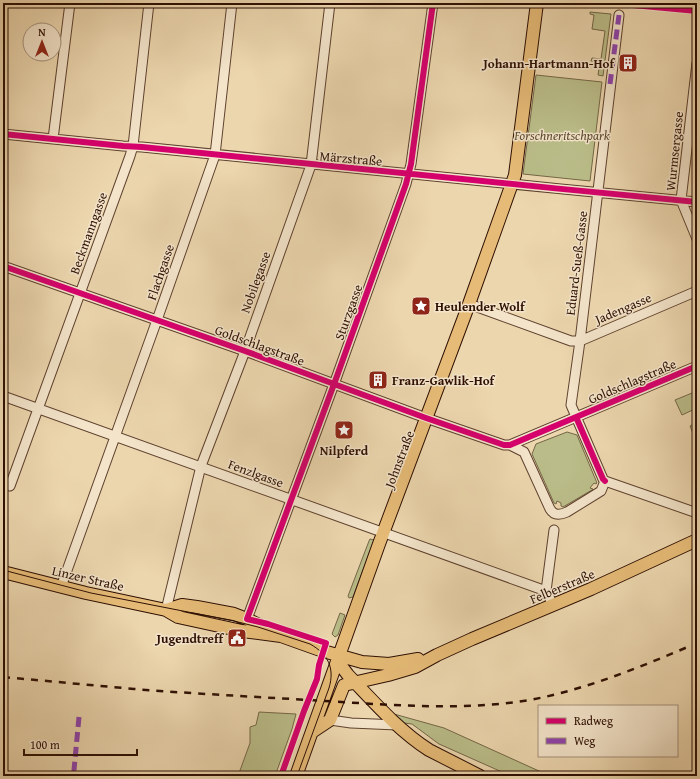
<svg xmlns="http://www.w3.org/2000/svg" width="700" height="779" viewBox="0 0 700 779" font-family="'Gentium Book Plus',serif">
<rect width="100%" height="100%" fill="#ecd6ae"/>
<filter id="stains"><feTurbulence type="fractalNoise" baseFrequency=".005" numOctaves="4"/><feColorMatrix values="0 0 0 0 .2 0 0 0 0 .09 0 0 0 0 .02 0 0 0 .5 -.17"/></filter>
<radialGradient id="worn" r=".72"><stop offset=".6" stop-color="#630" stop-opacity="0"/><stop offset="1" stop-color="#630" stop-opacity=".3"/></radialGradient>
<path fill="#babd89" stroke="#746646" d="M590 12 611 14 603 76 598 75 600 62 591 61 592 58 601 59 605 31 592 29 594 15 590 14Z
M536 75 602 82 590 181 523 174Z
M697 391V408L682 415 675 400Z
M697 422V440L696 441 690 426Z
M567 432 577 435 597 483 596 484 594 483 590 488 593 489 592 490 563 507 561 506V503L557 501 556 504 554 503 532 454 536 444Z
M370 539 374 540 353 597 349 598 348 596 369 541Z
M340 613 345 615 338 635 335 637 332 634Z
M259 712 296 714 292 729 275 776H238L250 743V727L256 725Z
M394 714 444 728 550 776H511L439 744 412 724 404 723 401 721Z"/>
<g fill="none" stroke-linecap="round" stroke-linejoin="round">
<defs>
<path id="minor" d="M697 63 681 200 697 239
M3 134 123 146 142 147C327 167 512 184 697 202
M53 139 70 3
M3 266 245 351 426 418 504 445H510L524 452 550 509C554 516 560 515 567 512L601 491 605 481
M469 304 571 341H580L697 291
M3 396 546 591
M510 445 697 366
M605 481 603 479 571 405 580 341 619 15
M605 481 697 513
M10 486 130 156 133 146 149 3
M61 587 157 320 215 155 232 3
M553 605 546 591 554 530
M166 610 201 466 245 351 311 165 330 3
M247 619 337 376 406 184 411 164 433 3
M330 720 351 723 397 725"/>
<path id="major" d="M3 572 86 593 166 610 178 617 242 631 281 636
M166 610 182 605 197 607 234 614 247 619 281 636 323 651 362 662 389 664 418 659
M339 656 342 667 348 675C373 701 398 730 429 750L480 776
M312 732 330 720 344 685 388 675 415 667 437 655 472 639 591 589 697 540
M296 776 379 544 469 304 515 175 537 3"/>
</defs>
<use href="#minor" stroke="#5e412e" stroke-width="11"/>
<use href="#major" stroke="#2e0f03" stroke-width="14"/>
<use href="#minor" stroke="#f3e4ca" stroke-width="9"/>
<use href="#major" stroke="#e6bb77" stroke-width="12"/>
<path stroke="#2e0f03" stroke-width="1" d="M3 570 91 593 234 621 258 627 310 644C328 654 335 668 329 688L297 776"/>
<path stroke="#2e0f03" stroke-width="2.5" stroke-dasharray="7 7" stroke-linecap="butt" d="M3 677C47 681 90 685 134 689 197 694 261 697 325 701 393 705 462 711 530 700 588 689 643 666 697 643"/>
<path stroke="#8e44ad" stroke-width="5" stroke-dasharray="10 5" stroke-linecap="butt" d="M610 84 619 15
M79 717 74 770 81 776"/>
<defs>
<path id="cycleway" d="M611 3 697 11
M3 134 123 146 142 147C327 167 512 184 697 202
M3 266 245 351 426 418 504 445H510L517 442 697 366
M576 417 603 479 605 481
M281 776 304 711 317 679 319 665 326 643 268 624 247 619 337 376 406 184 411 164 433 3"/>
</defs>
<use href="#cycleway" stroke="#f3e4ca" stroke-width="8"/>
<use href="#cycleway" stroke="#d6006c" stroke-width="6"/>
</g>
<defs>
<symbol id="building-square" viewBox="-11 -11 22 22"><rect x="-9" y="-9" width="18" height="18" rx="4" fill="#8f2418" stroke="#f3e4ca"/><path d="M-4-6H4V6H1V3H-1V6H-4ZM-2.5-4.3h1.7v1.8h-1.7ZM.8-4.3h1.7v1.8H.8ZM-2.5-1h1.7V.8h-1.7ZM.8-1h1.7V.8H.8Z" fill="#fff"/></symbol>
<symbol id="sight-square" viewBox="-11 -11 22 22"><rect x="-9" y="-9" width="18" height="18" rx="4" fill="#8f2418" stroke="#f3e4ca"/><path d="M0-6L1.8-2.2L6-1.7L2.9 1.2L3.7 5.4L0 3.3L-3.7 5.4L-2.9 1.2L-6-1.7L-1.8-2.2Z" fill="#fff"/></symbol>
<symbol id="civic-square" viewBox="-11 -11 22 22"><rect x="-9" y="-9" width="18" height="18" rx="4" fill="#8f2418" stroke="#f3e4ca"/><path d="M-.6-6.5H3V-4.5H.6V-3L4-1V1h2V6H-6V1h2V-1L-.6-3ZM-1.2 2.5V6h2.4V2.5Z" fill="#fff"/></symbol>
</defs>
<g fill-rule="evenodd">
<use href="#building-square" x="617" y="52" width="22" height="22"/>
<use href="#sight-square" x="410" y="295" width="22" height="22"/>
<use href="#building-square" x="367" y="369" width="22" height="22"/>
<use href="#sight-square" x="333" y="419" width="22" height="22"/>
<use href="#civic-square" x="226" y="627" width="22" height="22"/>
</g>
<g text-anchor="middle" stroke-width="3" stroke-linejoin="round" paint-order="stroke">
<g font-size="13" font-weight="bold" fill="#2e0f03" stroke="#f3e4ca" text-anchor="end">
<text x="614" y="68">Johann-Hartmann-Hof</text>
<text x="435" y="311" text-anchor="start">Heulender Wolf</text>
<text x="392" y="385" text-anchor="start">Franz-Gawlik-Hof</text>
<text x="344" y="455" text-anchor="middle">Nilpferd</text>
<text x="223" y="643">Jugendtreff</text>
</g>
<g font-size="13" font-style="italic" fill="#5f4c32" stroke="#f3e4ca">
<text x="562" y="140">Forschneritschpark</text>
</g>
<g font-size="13" fill="#2e0f03" stroke="#f3e4ca">
<text transform="translate(674 151) rotate(-84)" y="5">Wurmsergasse</text>
<text transform="translate(351 158) rotate(5)" y="5">Märzstraße</text>
<text transform="translate(88 233) rotate(-70)" y="5">Beckmanngasse</text>
<text transform="translate(576 263) rotate(-83)" y="5">Eduard-Sueß-Gasse</text>
<text transform="translate(160 272) rotate(-71)" y="5">Flachgasse</text>
<text transform="translate(255 282) rotate(-70)" y="5">Nobilegasse</text>
<text transform="translate(623 308) rotate(-23)" y="5">Jadengasse</text>
<text transform="translate(348 312) rotate(-70)" y="5">Sturzgasse</text>
<text transform="translate(260 345) rotate(20)" y="5">Goldschlagstraße</text>
<text transform="translate(632 381) rotate(-23)" y="5">Goldschlagstraße</text>
<text transform="translate(399 459) rotate(-69)" y="5">Johnstraße</text>
<text transform="translate(256 473) rotate(20)" y="5">Fenzlgasse</text>
<text transform="translate(88 578) rotate(13)" y="5">Linzer Straße</text>
<text transform="translate(562 586) rotate(-23)" y="5">Felberstraße</text>
</g>
</g>
<rect width="700" height="779" fill="none" stroke="#ecd6ae" stroke-width="16"/>
<rect x="4" y="4" width="692" height="771" fill="none" stroke="#2e0f03" stroke-width="2"/>
<rect x="8" y="8" width="684" height="763" fill="none" stroke="#2e0f03"/>
<rect x="538" y="705" width="140" height="52" fill="#f3e4ca" stroke="#a48f7a"/>
<rect x="546" y="718" width="20" height="6" fill="#d6006c" stroke="#a48f7a"/>
<text x="574" y="725" font-size="12" fill="#2e0f03">Radweg</text>
<rect x="546" y="738" width="20" height="6" fill="#8e44ad" stroke="#a48f7a"/>
<text x="574" y="745" font-size="12" fill="#2e0f03">Weg</text>
<g transform="translate(42 42)"><circle r="19" fill="#f3e4ca" stroke="#a48f7a"/>
<path d="M0-3L7 15L0 10L-7 15Z" fill="#8f2418"/>
<text y="-6" font-size="11" font-weight="bold" text-anchor="middle" fill="#2e0f03">N</text>
</g>
<path d="M24 749v6h113v-6" fill="none" stroke="#2e0f03" stroke-width="2"/>
<text x="30" y="749" font-size="12" fill="#2e0f03" stroke="#f3e4ca" stroke-width="3" paint-order="stroke">100 m</text>
<rect width="100%" height="100%" filter="url(#stains)"/>
<rect width="100%" height="100%" fill="url(#worn)"/>
</svg>
